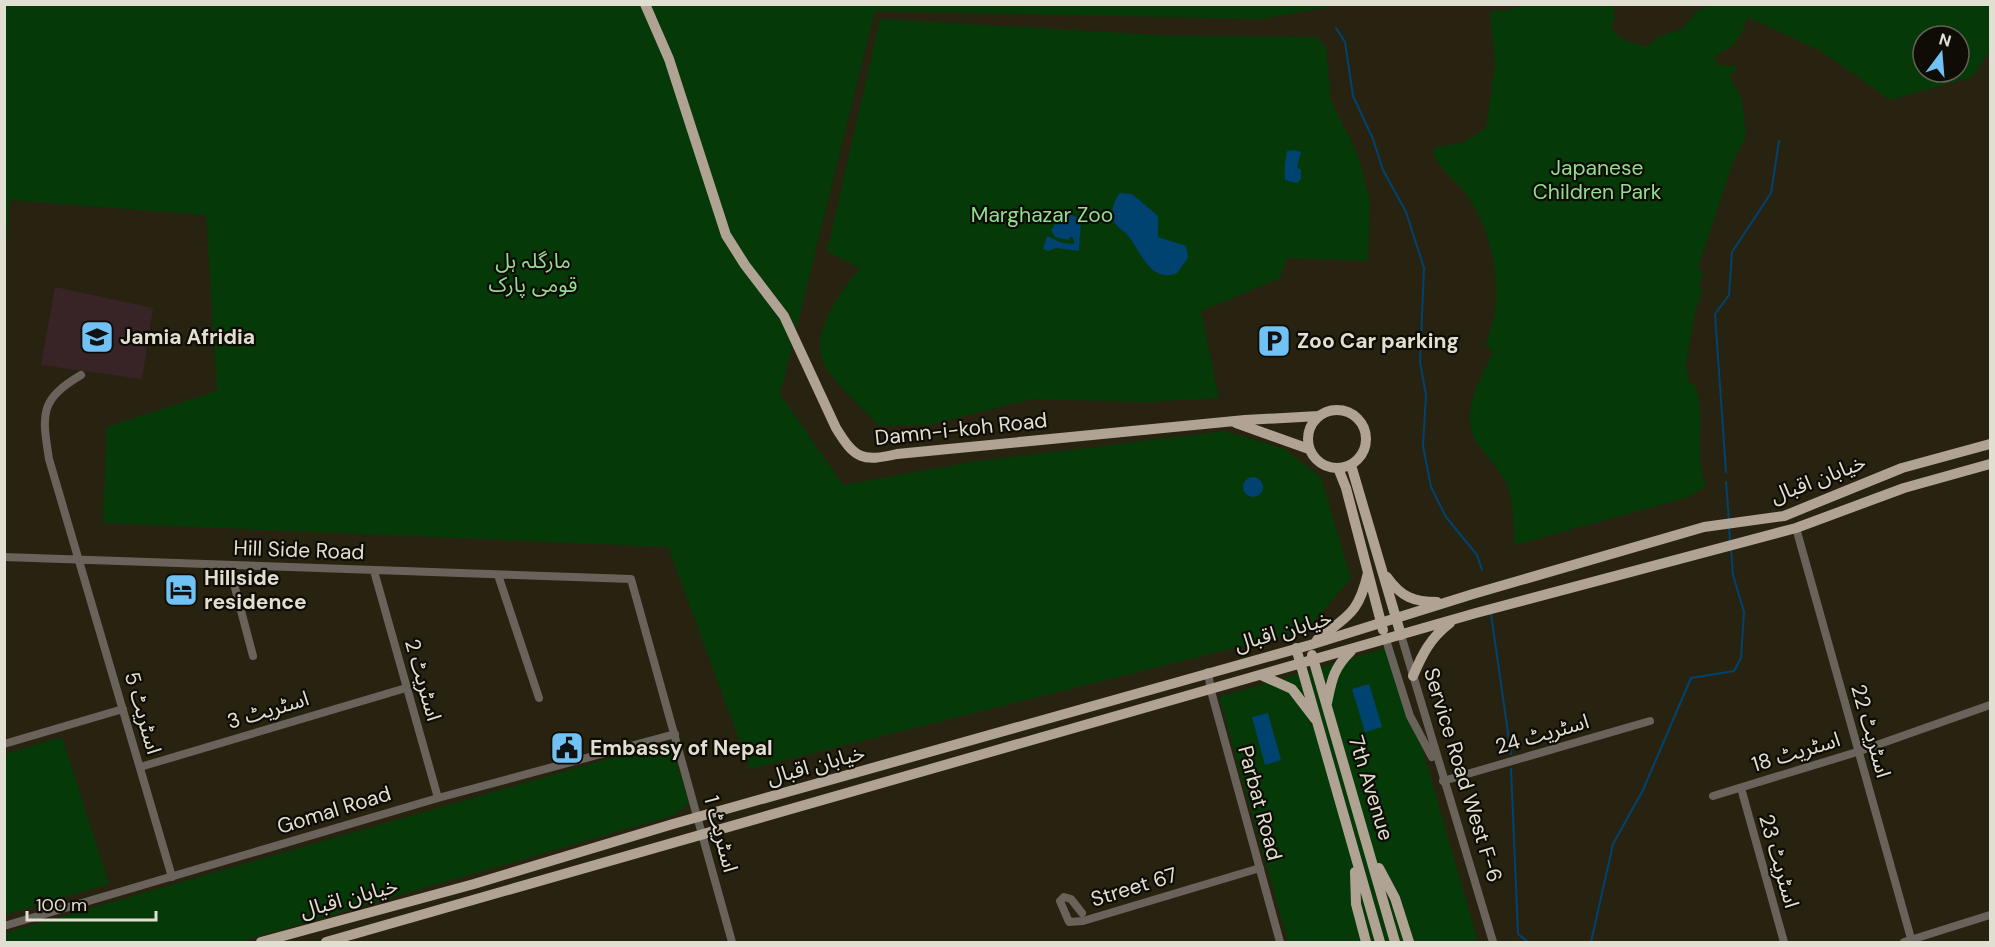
<svg xmlns="http://www.w3.org/2000/svg" width="1995" height="947" viewBox="0 0 1995 947" font-family="'DM Sans','Noto Sans Arabic',sans-serif">
<rect width="100%" height="100%" fill="#282310"/>
<path fill="#382427" d="M55 287 153 308 142 379 41 365Z"/>
<path fill="#063908" fill-rule="evenodd" d="M5 5H1340L1262 19 875 11 780 394 843 485 971 462 1225 431 1284 449 1321 477 1351 579 1306 630 750 769 668 547 103 523 107 427 217 391 206 215 10 200 5 261Z
M1522 5H1613L1615 20 1611 26C1615 39 1633 44 1646 46L1663 35 1682 29 1696 12 1707 6 1703 5H1990V50L1972 77 1890 100 1821 51 1747 17C1741 37 1736 47 1717 54L1714 59 1719 65 1738 66 1730 77 1742 100 1746 135 1732 165 1698 268 1703 273 1699 285 1702 293 1696 308 1685 367 1689 376 1688 382 1695 385C1707 416 1693 459 1706 486L1689 497 1515 545C1513 525 1514 499 1505 481 1498 467 1486 456 1477 443 1458 414 1481 379 1493 352L1486 344C1488 335 1492 327 1494 318 1502 277 1489 223 1464 191 1455 180 1435 165 1433 151L1436 147 1462 143 1486 128 1495 63 1490 15 1493 10 1507 11ZM1923 36H1959V72H1923Z
M880 19 1174 36 1317 37 1326 48 1331 100 1359 158 1370 201 1368 261 1287 258 1280 278 1201 311 1219 398 1145 402 1032 399 929 425 879 426C862 408 840 389 826 368 806 338 840 291 860 269L827 251Z
M1393 646 1478 942H1288L1219 697Z
M62 737 109 884 5 915V754Z
M670 741 689 803 675 815 239 942H5V933Z"/>
<path fill="#004270" d="M1294 150 1301 152 1297 167 1301 170V179L1297 183 1285 180C1284 171 1285 160 1287 151Z
M1120 193 1132 194 1158 216V237L1186 246 1188 258 1177 273C1151 284 1141 252 1129 237 1125 231 1116 227 1113 220 1110 212 1115 198 1120 193Z
M1071 215 1081 219 1079 251 1056 248 1048 251 1043 249 1047 236 1062 243 1075 244 1072 236 1068 240 1055 237 1051 230 1056 223V219L1060 221Z
M1243 487a10 10 0 1 1 20 0a10 10 0 1 1-20 0Z
M1369 684 1382 727 1365 732 1352 689Z
M1268 713 1281 760 1265 765 1252 717Z"/>
<g fill="none" stroke-linecap="round" stroke-linejoin="round">
<path stroke="#004270" stroke-width="2" d="M1336 28 1345 42 1353 96 1373 139 1383 170 1406 212 1424 268 1420 362 1426 395 1423 446 1431 487 1446 517 1477 555 1482 570
M1726 472 1715 314 1729 295 1732 252 1771 193 1779 141
M1726 482 1729 521
M1729 527 1730 542
M1491 614 1511 754
M1511 769 1518 934 1528 942
M1591 942 1613 844 1643 790 1691 678 1734 671 1741 658 1744 612 1733 575 1731 548"/>
<path stroke="#6a635b" stroke-width="8" d="M81 375C39 400 42 414 49 459L172 877
M1796 528 1912 942
M4 557 631 579 732 942
M229 565 253 656
M374 571 438 798
M498 575 539 698
M1401 635 1493 942
M1386 640 1410 716 1432 757
M1208 672 1211 691 1280 942
M4 744 123 709
M140 767 406 688
M1443 781 1650 721
M1741 788 1784 942
M1713 796 1857 752 1990 705
M1082 913 1071 899 1064 897 1060 901 1069 922 1083 921 1260 868
M4 926 438 798 675 734
M1904 942 1990 915"/>
<path stroke="#b1a393" stroke-width="10" d="M645 4 669 59 726 235 745 265 784 316 836 428C855 459 862 462 897 454L1245 420 1319 416
M1308 439a29 29 0 1 1 58 0a29 29 0 1 1-58 0Z
M1236 423 1309 449
M1351 465 1401 635
M1338 468 1346 488 1383 630
M1387 577C1401 597 1414 602 1437 602
M1317 640C1348 615 1358 615 1368 573
M1296 648 1380 942
M1312 655 1395 942
M1263 676 1292 689 1315 719
M1413 676C1422 655 1430 638 1450 623
M1327 703C1332 679 1333 669 1351 651
M1379 868 1395 898 1409 942
M1355 872 1356 904 1366 942
M261 942 474 884 673 824 1310 645 1473 594 1704 527 1784 516 1902 468 1990 444
M326 942 1476 613 1796 528 1904 488 1990 464"/>
</g>
<defs>
<symbol id="school-square" viewBox="-11 -11 22 22"><rect x="-9" y="-9" width="18" height="18" rx="4" fill="#70c1f4" stroke="#0e0c05"/><path d="M0-5L7-2L0 1L-7-2ZM-4 1L0 2.5L4 1V4Q0 6-4 4Z" fill="#111"/></symbol>
<symbol id="parking-square" viewBox="-11 -11 22 22"><rect x="-9" y="-9" width="18" height="18" rx="4" fill="#70c1f4" stroke="#0e0c05"/><path d="M-3.5-5.5H1a3.5 3.5 0 0 1 0 7H-1V5.5H-3.5ZM-1-3.4V-.6H.8a1.4 1.4 0 0 0 0-2.8Z" fill="#111"/></symbol>
<symbol id="hotel-square" viewBox="-11 -11 22 22"><rect x="-9" y="-9" width="18" height="18" rx="4" fill="#70c1f4" stroke="#0e0c05"/><path d="M-6-4.5h1.5V1H6V5H4.5V3h-9V5H-6ZM-4 0a1.8 1.8 0 1 1 3.6 0ZM.5 0V-2.5h3Q6-2.5 6 0Z" fill="#111"/></symbol>
<symbol id="civic-square" viewBox="-11 -11 22 22"><rect x="-9" y="-9" width="18" height="18" rx="4" fill="#70c1f4" stroke="#0e0c05"/><path d="M-.6-6.5H3V-4.5H.6V-3L4-1V1h2V6H-6V1h2V-1L-.6-3ZM-1.2 2.5V6h2.4V2.5Z" fill="#111"/></symbol>
</defs>
<g fill-rule="evenodd">
<use href="#school-square" x="78" y="318" width="38" height="38"/>
<use href="#parking-square" x="1255" y="322" width="38" height="38"/>
<use href="#hotel-square" x="162" y="571" width="38" height="38"/>
<use href="#civic-square" x="548" y="729" width="38" height="38"/>
</g>
<g text-anchor="middle" stroke-width="4.5" stroke-linejoin="round" paint-order="stroke">
<g font-size="21" fill="#93dc90" stroke="#0e0c05">
<text x="1597" y="175">Japanese<tspan x="1597" dy="24">Children Park</tspan></text>
<text x="1042" y="222">Marghazar Zoo</text>
<text x="533" y="268">مارگلہ ہل<tspan x="533" dy="24">قومی پارک</tspan></text>
</g>
<g font-size="21" font-weight="bold" fill="#e1ded2" stroke="#0e0c05" text-anchor="start">
<text x="120" y="344">Jamia Afridia</text>
<text x="1297" y="348">Zoo Car parking</text>
<text x="204" y="585">Hillside<tspan x="204" dy="24">residence</tspan></text>
<text x="590" y="755">Embassy of Nepal</text>
</g>
<g font-size="21" fill="#e1ded2" stroke="#0e0c05">
<text transform="translate(961 429) rotate(-6)" y="7">Damn-i-koh Road</text>
<text transform="translate(1818 479) rotate(-21)" y="7">خیابان اقبال</text>
<text transform="translate(299 550) rotate(2)" y="7">Hill Side Road</text>
<text transform="translate(1283 631) rotate(-16)" y="7">خیابان اقبال</text>
<text transform="translate(423 680) rotate(74)" y="7">اسٹریٹ 2</text>
<text transform="translate(268 710) rotate(-17)" y="7">اسٹریٹ 3</text>
<text transform="translate(143 713) rotate(74)" y="7">اسٹریٹ 5</text>
<text transform="translate(1871 731) rotate(74)" y="7">اسٹریٹ 22</text>
<text transform="translate(1542 734) rotate(-16)" y="7">اسٹریٹ 24</text>
<text transform="translate(1796 752) rotate(-17)" y="7">اسٹریٹ 18</text>
<text transform="translate(816 765) rotate(-15)" y="7">خیابان اقبال</text>
<text transform="translate(1463 775) rotate(73)" y="7">Service Road West F-6</text>
<text transform="translate(1371 788) rotate(73)" y="7">7th Avenue</text>
<text transform="translate(1260 803) rotate(75)" y="7">Parbat Road</text>
<text transform="translate(334 810) rotate(-17)" y="7">Gomal Road</text>
<text transform="translate(721 834) rotate(75)" y="7">اسٹریٹ 1</text>
<text transform="translate(1779 861) rotate(74)" y="7">اسٹریٹ 23</text>
<text transform="translate(1134 887) rotate(-17)" y="7">Street 67</text>
<text transform="translate(349 898) rotate(-15)" y="7">خیابان اقبال</text>
</g>
</g>
<rect width="1995" height="947" fill="none" stroke="#e1ded2" stroke-width="12"/>
<g transform="translate(1941 54) rotate(16)"><circle r="28" fill="#0e0c05" stroke="#626057" stroke-width="1.5"/>
<path d="M0-4.5L10 22L0 15L-10 22Z" fill="#70c1f4"/>
<text y="-9" font-size="16" font-weight="bold" text-anchor="middle" fill="#e1ded2">N</text>
</g>
<path d="M27 911v9h129v-9" fill="none" stroke="#e1ded2" stroke-width="3"/>
<text x="36" y="911" font-size="18" fill="#e1ded2" stroke="#0e0c05" stroke-width="4.5" paint-order="stroke">100 m</text>
</svg>
